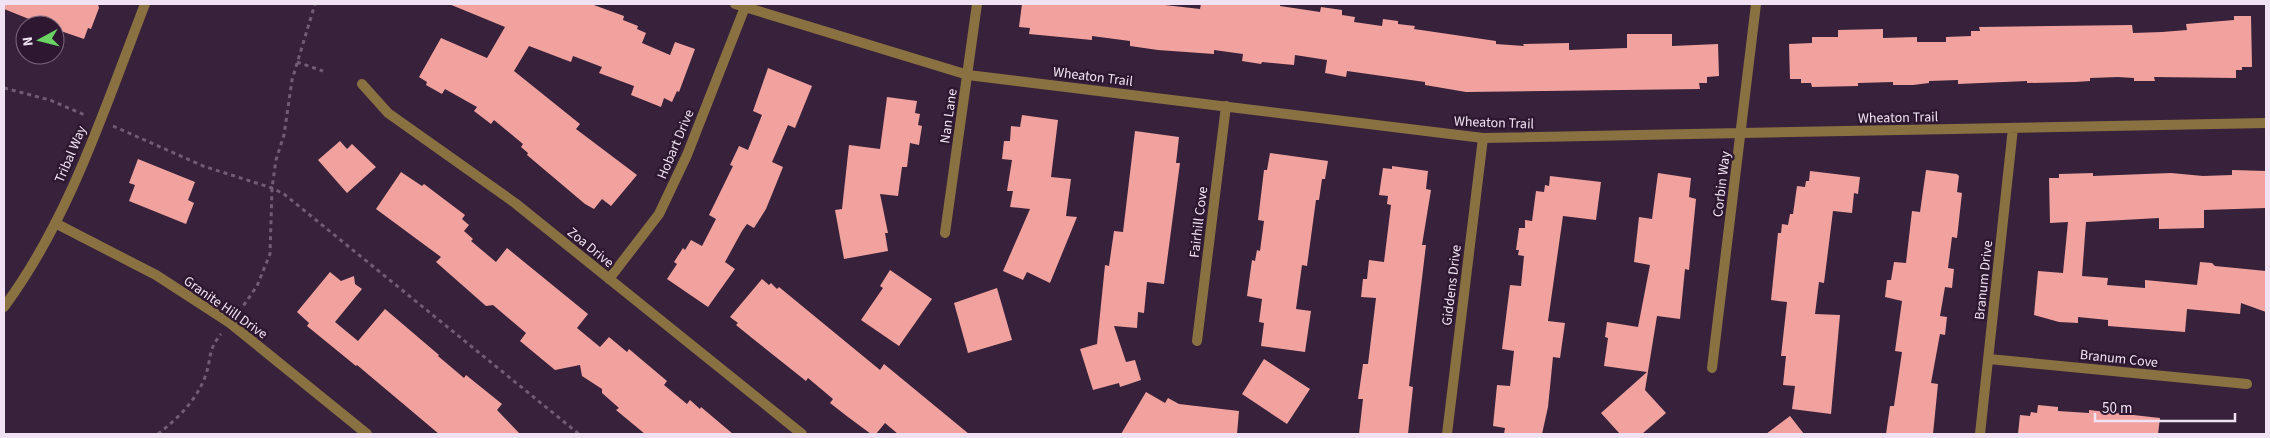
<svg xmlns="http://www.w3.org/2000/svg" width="2270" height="438" viewBox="0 0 2270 438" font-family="'Source Sans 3',sans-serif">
<rect width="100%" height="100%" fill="#38223b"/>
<path fill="#f2a29e" d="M4 4H98L99 8 91 29 88 28 84 39 55 29V25H44L4 9Z
M449 4H591L624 16 623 20 638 26 637 29 646 33 642 43 670 55 675 42 695 49 679 92 677 91 672 102 664 98 661 107 631 95 634 86 599 73 602 67 573 56 571 62 529 46 514 71 580 124 576 129 637 175 611 206 602 199 594 209 585 204 527 155 528 153 521 147 523 144 494 120 491 124 474 111 477 107 445 89 442 94 426 85 427 82 419 77 441 38 487 58 505 27Z
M1022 4H1156L1200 9 1201 4H1280V6L1320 12 1321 7 1342 10V15L1355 17 1354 22 1382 26 1383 19 1398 21V24L1415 26 1414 29 1496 41V44L1524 46 1523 44 1569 43V50L1627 48V34H1672V46L1718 44 1719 76 1707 77V83H1699L1700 89 1466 92 1425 85V82L1347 71 1346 77 1325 73 1327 60 1295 55 1294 65 1262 62 1261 64 1242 61 1243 54 1214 50V54L1158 50 1130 46V41L1092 36V40L1029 34 1030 28 1019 27Z
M2234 16H2251L2252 67H2242V70H2236V78L2154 77 2155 81H2134V78L2118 77 2090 78V81L2075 82 2027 83V81L1958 84V80L1929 81V83L1913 85H1893V82L1858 83V86L1812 87 1811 83H1801V79H1790L1789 44 1812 43V37H1838V30L1883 29V38L1917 37V42H1946V37L1971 36V31H1980L1979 27 2132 25 2133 33 2162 32 2187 30 2186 24 2234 20Z
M768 68 812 86 795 128 788 125 772 162 783 167 766 209 754 228 747 224 742 231 725 262 735 269 708 307 667 279 677 264 674 262 683 248 685 250 691 240 702 246 716 219 709 215 733 166 730 165 739 146 748 150 762 115 753 111Z
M887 97 917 101 915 113 920 114 918 125 922 126 919 145 910 143 907 167H902L898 196 880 194 888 233H885L888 251 844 259 835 210 842 209 849 145 880 149Z
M1022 115 1058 120 1051 177 1071 179 1066 216 1077 217 1050 283 1027 272 1023 280 1003 271 1030 209 1010 207 1013 191H1007L1012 160 1002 159 1004 141H1010L1011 126 1020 127Z
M1135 131 1179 137 1176 163H1180L1164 284 1147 282 1144 313 1138 312 1137 328 1114 326 1126 362 1135 360 1141 380 1120 387 1119 383 1093 390 1080 349 1097 344 1105 265 1109 266 1114 231 1123 232Z
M340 141 347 149 352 144 376 167 347 193 318 160Z
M1270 153 1328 161 1325 179H1322L1319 200H1316L1307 266 1302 265 1296 309 1311 311 1305 352 1261 346 1264 323 1259 322 1262 299 1247 296 1252 260 1255 261 1257 250 1260 251 1264 221 1258 220 1264 170H1267Z
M138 159 195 182 188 200 194 203 186 224 129 201 135 185 129 183Z
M1392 166 1428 171 1426 189 1431 190 1422 245H1426L1409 386 1413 387 1408 434H1359L1363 399H1358L1363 364H1368L1376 298 1361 297 1363 279H1367L1369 260 1384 262 1391 205 1387 204 1388 196 1379 195 1383 168 1392 169Z
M1926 170 1957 174 1959 176 1957 192 1962 193 1957 238 1952 237 1948 268 1954 269 1952 288 1945 287 1940 316 1947 317 1945 335 1940 334 1931 383 1938 384 1933 434H1886L1890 406H1894L1902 352 1895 351 1902 301 1885 297 1887 280H1891L1894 262 1906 263 1912 211 1920 212Z
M2232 170 2266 171V208L2204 210V228L2159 229V218L2086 222 2082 276 2108 278 2107 285 2145 288V280L2197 285 2200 262 2212 263 2215 266 2266 271V312L2241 303 2240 314 2187 309 2185 332 2108 326V320L2078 317V323L2059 322 2034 315 2038 271 2063 273 2068 222 2050 223 2049 178H2059V174L2093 173V176L2171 173 2203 176 2232 175Z
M1810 171 1860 177 1858 194 1854 193 1852 213 1833 211 1824 283 1819 282 1815 314 1840 315 1831 414 1792 409 1795 386 1783 385 1786 356H1781L1787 302 1771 300 1778 233H1781L1782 224 1788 225 1790 214H1793L1797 186 1805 187 1806 181H1809Z
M401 172 422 186 424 184 465 215 462 219 469 225 464 231 473 239 471 241 496 262 507 248 588 314 577 328 600 347 609 337 627 352 629 349 667 381 664 385 687 404 690 400 700 409 701 407 733 434H645L616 410 619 408 602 393V389L582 376 580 365 555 370 520 341 526 333 493 305 486 306 436 262 441 257 376 209Z
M1658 173 1691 178 1689 197 1696 199 1689 270 1685 269 1680 319 1657 316 1645 390 1666 413 1642 434H1620L1601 413 1647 372 1604 366 1608 338 1605 337 1607 322 1638 327 1650 265 1634 262 1639 217 1652 219Z
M1550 176 1601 182 1596 220 1563 216 1548 321 1565 323 1560 358 1553 357 1548 407 1542 434H1504L1505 428 1493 426 1497 385 1510 386 1514 351 1502 349 1510 285 1521 286 1524 256 1518 255 1519 250H1516L1519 228H1525V220L1532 221 1536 191 1544 192 1545 185 1549 186Z
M890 270 932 299 899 346 861 320 883 288 880 286Z
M330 272 341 281 354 276 355 284 362 289 335 322 358 341 385 309 439 355 438 356 464 378 466 375 502 404 497 410 520 434H439L357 365 356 366 307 326 309 323 297 312Z
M762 279 769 285 771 283 777 289 779 287 880 370 884 364 969 434H898L885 423 876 434H871L848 417 830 403 833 399 808 378 806 381 752 338 736 325 738 323 730 317Z
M997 288 1012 340 968 353 954 303Z
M1264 359 1310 389 1287 424 1242 394Z
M1146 392 1165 403 1168 398 1179 404 1239 411 1237 434H1121Z
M2038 405 2058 407V411L2089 413V410L2160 418 2158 434H2018L2020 415 2030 416 2031 412 2037 413Z
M1790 416 1804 434H1766Z"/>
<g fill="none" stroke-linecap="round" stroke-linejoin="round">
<path stroke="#705c73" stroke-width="3" stroke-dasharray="4 4" stroke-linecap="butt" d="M297 62 323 71
M4 88 50 100 87 116
M113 126 203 166 272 188 284 194 579 434
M239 312 257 286 270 254 272 188 276 160 284 135 292 80 315 4
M158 434C177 419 196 401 205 377 212 358 207 351 221 334"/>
<path stroke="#8a7141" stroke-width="10" d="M735 4 968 75 1483 138 2266 123
M362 84 388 113 515 203 802 434
M55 223 156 275 230 323 367 434
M945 233 977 4
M609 279 659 214 687 155 745 7
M4 307C70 218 105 107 145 4
M1197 341 1226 106
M1989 359 2247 384
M1712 368 1756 4
M1447 434 1483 138
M1980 434 2013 128"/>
</g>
<g text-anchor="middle" stroke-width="5" stroke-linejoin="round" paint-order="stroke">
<g font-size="14" fill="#f1e2f3" stroke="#2e1831">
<text transform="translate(1093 76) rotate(7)" y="5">Wheaton Trail</text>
<text transform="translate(948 116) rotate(-82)" y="5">Nan Lane</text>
<text transform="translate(1898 117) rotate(-1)" y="5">Wheaton Trail</text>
<text transform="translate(1494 122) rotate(2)" y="5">Wheaton Trail</text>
<text transform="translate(675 144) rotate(-67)" y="5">Hobart Drive</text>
<text transform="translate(70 154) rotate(-67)" y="5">Tribal Way</text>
<text transform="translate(1721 184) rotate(-83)" y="5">Corbin Way</text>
<text transform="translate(1198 222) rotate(-83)" y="5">Fairhill Cove</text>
<text transform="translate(591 247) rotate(39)" y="5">Zoa Drive</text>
<text transform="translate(1983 280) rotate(-84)" y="5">Branum Drive</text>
<text transform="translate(1451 285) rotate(-83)" y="5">Giddens Drive</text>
<text transform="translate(226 307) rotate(35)" y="5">Granite Hill Drive</text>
<text transform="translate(2119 358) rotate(6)" y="5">Branum Cove</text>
</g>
</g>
<rect width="2270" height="438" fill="none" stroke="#f1e2f3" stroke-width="10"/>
<g transform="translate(40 40) rotate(263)"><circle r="24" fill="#2e1831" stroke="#7c697f"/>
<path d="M0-4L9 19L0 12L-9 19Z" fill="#6bd363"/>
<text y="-8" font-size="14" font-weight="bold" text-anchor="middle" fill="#f1e2f3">N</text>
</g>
<path d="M2095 413v8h140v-8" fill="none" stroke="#f1e2f3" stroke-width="2.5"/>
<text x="2102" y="413" font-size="15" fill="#f1e2f3" stroke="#2e1831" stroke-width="4" paint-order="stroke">50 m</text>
</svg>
